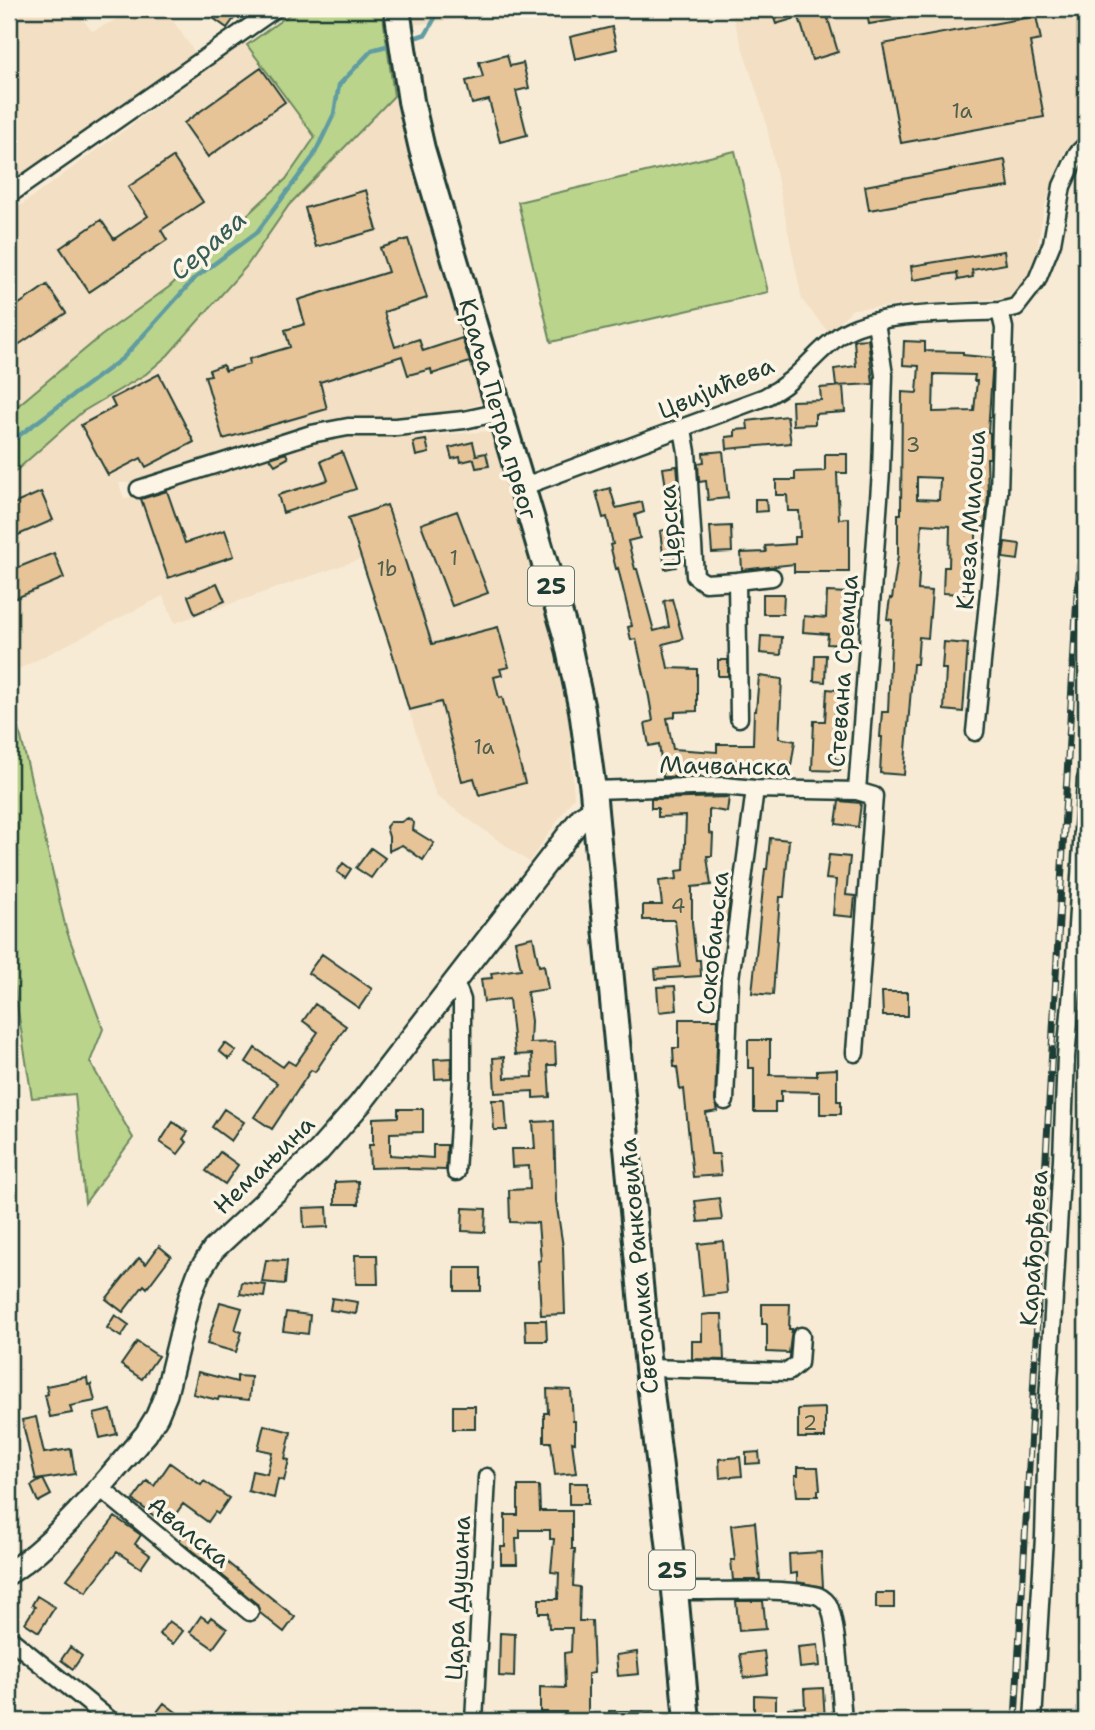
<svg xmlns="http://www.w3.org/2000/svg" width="1095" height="1730" viewBox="0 0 1095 1730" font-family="'Shantell Sans',sans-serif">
<rect width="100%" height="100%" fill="#f8ebd6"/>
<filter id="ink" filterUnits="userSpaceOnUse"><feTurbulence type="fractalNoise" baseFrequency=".0143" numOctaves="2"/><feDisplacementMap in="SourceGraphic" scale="14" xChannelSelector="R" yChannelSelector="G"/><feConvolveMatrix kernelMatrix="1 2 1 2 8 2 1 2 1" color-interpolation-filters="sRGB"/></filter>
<g filter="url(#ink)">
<path fill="#f3dfc3" d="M9 9H74L92 31 139 9H165L200 60 9 188Z
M411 9H538L413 25Z
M730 9H1086V134L1064 153 1044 208 1034 269 1009 298 853 309 828 332 802 300 765 118Z
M245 42 316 137 286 179 169 287 101 336 9 413V214Z
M394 96 482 403 434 418 320 422 139 483H119L124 499 313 439 354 434 417 437 490 431 554 641 569 718 574 797 529 862 436 796 361 559 175 623 163 596 9 674V477L82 412 146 374 168 355 246 267 289 205Z"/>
<path fill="#bad48c" stroke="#6c8860" stroke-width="2" d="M297 9H382L394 96 289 205 246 267 168 355 146 374 82 412 9 477V413L101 336 169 287 286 179 315 137 247 45Z
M735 151 768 292 551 342 518 202Z
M9 711 21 737 66 929 103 1029 90 1062 133 1138 85 1203 75 1094 32 1098 9 955Z"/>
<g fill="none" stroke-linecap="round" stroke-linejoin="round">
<path stroke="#609ca1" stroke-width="4.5" d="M414 38 426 34 436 16 486 9
M9 443 123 358 195 278 257 232 313 157 334 114 339 85 372 50 390 45"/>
</g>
<path fill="#e6c498" stroke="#1f3d34" stroke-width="2" fill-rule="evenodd" d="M214 9H241L227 28 209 15Z
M771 9H825L838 52 812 60 799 17 776 24Z
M866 9H924L925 15 869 24Z
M1036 16 1041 40 1030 42 1044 117 901 143 883 44Z
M612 27 617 49 575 59 570 37Z
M507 55 510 66 523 63 529 88 516 91 527 135 500 142 489 100 472 104 466 81 483 77 479 62Z
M261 68 285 102 208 157 184 123Z
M173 157 203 202 161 230 167 240 89 292 60 248 101 220 114 239 148 216 128 187Z
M1005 160 1009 187 971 192 869 210 865 186Z
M366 190 377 230 316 247 305 208Z
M408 239 427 298 384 312 395 347 419 339 423 351 462 338 470 362 432 374 431 369 408 375 402 356 320 382 327 409 223 439 205 376 211 375 209 370 223 365 225 371 250 364 249 359 290 347 285 330 305 324 298 300 388 272 380 248Z
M1004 251 1006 264 972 270 973 277 958 280 957 273 913 280 911 266Z
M47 285 66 313 9 351V311Z
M868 339 873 384 836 386 834 369 856 366 854 340Z
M904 341 925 342V351L963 352V355L993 358 988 432 990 433V458H987L988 496 985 527 976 526V558H966L964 594 943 593 944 567H949L950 526 922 524 918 590 932 591 928 638 919 637 917 664H913L904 775 880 773 882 737H880L882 712H888L890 663 892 620 887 619 890 598 892 599 898 555V514H901L902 392 917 393 919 366 903 365ZM934 374 975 375 974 381H977L974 411 933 412ZM917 477 940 478 939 500 917 499Z
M159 374 194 442 146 467 141 458 108 475 81 425 115 407 111 399Z
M843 386 845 412 815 414V424L793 425 792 401 821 400 820 388Z
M787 416 791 443 727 449 726 437 735 436V430L748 429 747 421Z
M426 440 429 453 416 456 413 442Z
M473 442 476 455 486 453 489 466 476 468 474 459 461 462 460 457 452 459 449 448Z
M723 451 728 498 708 500 706 481 699 482 698 463 704 462 703 453Z
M342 452 356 489 283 513 278 495 328 480 321 461Z
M286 453 288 458 275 465 270 458Z
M825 454H847V473H837L839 519 849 518V572H794V564L742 570 741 553 766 552 765 546 795 544V537H800L799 511H788L787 495H776V480H795V472L825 471Z
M677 466 679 485 666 487 663 468Z
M610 488 616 508 642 502 644 512 635 515 640 538 628 541 635 569H637L654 631 669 627 664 601 672 599 683 639 663 644 668 668 697 669V711L675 712V717L667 718 673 749 717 752V744H753L754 711H756L759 676 782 679 779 738 795 741 791 766 778 762 734 760V765L701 764 700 776 663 777 659 744 649 746 645 723 653 721 649 697 636 639 631 640 628 627 632 626 618 568 616 569 610 545 613 544 607 517 603 518 596 492Z
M167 491 185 543 225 530 234 556 168 578 141 499Z
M41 492 53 520 9 539V506Z
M755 499H766L767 511 755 512Z
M387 505 432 644 498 627 509 667 500 669 502 675 494 677 499 698 502 697 525 783 479 795 474 778 462 781 441 702 409 710 393 655 348 518Z
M457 511 488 593 452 606 421 524Z
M731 526 732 552 712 553 710 527Z
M669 529 676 567 665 569 660 531Z
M1005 542 1020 544 1018 560 1003 558Z
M54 553 64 578 9 601V571Z
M217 583 225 601 195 614 188 596Z
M827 592 849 593 848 645 827 644 828 634 803 632 804 616 826 618Z
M763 594H784L783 614H763Z
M761 636 782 637 781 655 760 653Z
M944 642 968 644 963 712 944 710 946 669H942Z
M815 655H826L825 682 814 681Z
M718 660H728V676H718Z
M827 689 847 691 846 712 835 711V759L841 760 840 771 812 770 814 721H825Z
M729 797 727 812 709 809V833L713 834 712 856H707L711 885 692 887V922L696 960H700L701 976 656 979 655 969 680 967 675 920H643V905H662L659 881 677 879 676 871 684 870 686 816 658 817V808H651V799Z
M839 801 861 803 858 827 836 824Z
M408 818 414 823 413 830 434 843 423 860 402 845 389 851V837L386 827 390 822H401Z
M770 838 789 840 784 897H780L773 995 752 993 765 869H767Z
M371 848 385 858 371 878 356 868Z
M829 855 850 857 846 895 855 896 853 917 833 915 836 880 826 879Z
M343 863 351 869 345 878 337 872Z
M720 899 730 900 727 921 717 919Z
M533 937 539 966 544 965 548 989 527 992 531 1021 530 1043 555 1042 556 1065H548L550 1097 533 1098V1091L495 1093 493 1058 504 1057 505 1078 533 1077 532 1054 515 1055 509 999 484 1002 481 979 492 978 491 973 521 969 515 941Z
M322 954 372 989 359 1008 308 973Z
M675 986 677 1010 659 1012 657 987Z
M882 992H908V1016H883Z
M315 1004 346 1026 315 1072 311 1070 272 1129 254 1117 277 1083 246 1062 255 1048 283 1067 288 1061 295 1065 318 1032 303 1021Z
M679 1019H718L715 1101 718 1111 706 1113 711 1154H719L721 1175 693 1177 684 1089 680 1090 677 1067H674L673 1048H679Z
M748 1040H770V1075L817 1076V1070L837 1069V1101H841V1114H820V1092L781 1091V1102H775V1112H754V1068H748Z
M225 1043 236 1051 229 1059 219 1051Z
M452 1058 451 1078 435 1079 434 1059Z
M492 1100H505L507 1130H494Z
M224 1109 244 1122 231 1141 212 1127Z
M398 1109H423V1132L390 1133V1155L433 1158V1145H447L446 1170 408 1169V1167L370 1168 369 1145H373V1118L398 1117Z
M554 1121 556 1201 563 1247 565 1314 541 1315 538 1261 541 1260 538 1223 510 1222 509 1190 530 1189 529 1166 512 1167 511 1149H535L533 1122Z
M173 1122 188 1132 183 1139 187 1142 178 1154 160 1142Z
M220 1152 238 1165 225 1184 206 1171Z
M358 1181 359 1204H335V1182Z
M719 1198 722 1220 698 1222 695 1201Z
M327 1207 328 1227 304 1228 303 1208Z
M463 1208 486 1209 485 1232 462 1231Z
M723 1241 727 1293 703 1296 698 1244Z
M159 1246 171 1256 147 1288 144 1285 123 1312 106 1299 139 1258 146 1264Z
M355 1255H377L378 1284H356Z
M266 1260 287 1261 285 1284 262 1282Z
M455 1268H481V1291H455Z
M242 1282 266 1285 264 1297 240 1294Z
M332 1298 358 1302 356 1314 330 1310Z
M220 1302 242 1308 235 1330 242 1332 236 1352 207 1344Z
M762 1304H790L789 1329H792L789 1353 767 1352V1324H762Z
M286 1312 310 1315 308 1334 283 1331Z
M710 1314H722L724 1360 692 1359V1341H702V1315Z
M115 1315 129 1325 121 1337 107 1328Z
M525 1320H546L547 1341H526Z
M137 1342 158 1356 142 1379 121 1365Z
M198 1372 237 1382V1376L251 1377 249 1400 219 1397 218 1400 193 1394Z
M87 1378 88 1385 91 1384 95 1401 70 1406 72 1413 50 1417 45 1395 48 1394 46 1386Z
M547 1389 571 1390 573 1421H575V1443L572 1442 576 1473 555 1475 551 1442H544V1413H548Z
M453 1406H475V1429H453Z
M825 1408V1438H798V1409Z
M111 1410 117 1434 100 1438 94 1414Z
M36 1417 44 1453 71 1449 75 1474 36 1480 22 1420Z
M264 1425 291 1432 285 1459 289 1460 284 1481 278 1479 274 1498 248 1491 252 1471 267 1474 272 1452 258 1449Z
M759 1452 760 1463 746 1464V1453Z
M740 1457 742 1476 720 1478 719 1459Z
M170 1463 201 1485 204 1481 229 1498 218 1514 215 1512 208 1522 183 1504 170 1522 157 1518 133 1500 147 1481 154 1486Z
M798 1467H818L820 1490H818V1496H797L795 1475H798Z
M43 1479 51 1495 38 1502 31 1486Z
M569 1483H588V1504H569Z
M518 1486H539L540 1511H572V1549H575L573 1586 580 1587 579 1621H592L594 1673 588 1674V1721H567L566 1712H540V1687L565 1688 564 1653 571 1652 572 1628H549L548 1613H539V1599H558L559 1573 551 1572 554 1539H550V1530H520V1538H516L517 1564H501V1547H505V1515H518Z
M115 1517 141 1535 135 1544 150 1555 141 1568 117 1552 86 1592 67 1579Z
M755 1522 760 1580H733L731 1560H735L731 1525Z
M183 1536 198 1539 295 1617 284 1632 260 1613 257 1604 179 1540Z
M821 1552 823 1587 797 1582V1573L790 1574 789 1554Z
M876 1593H894V1608H876Z
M37 1596 55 1607 39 1632 25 1623 35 1607 32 1605Z
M736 1601H763L766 1629 739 1631Z
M201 1616 208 1621 211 1617 227 1629 213 1648 190 1632Z
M169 1621 183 1631 173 1644 159 1634Z
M500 1633 515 1634 514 1677 499 1676Z
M818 1645 820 1666 800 1668 798 1647Z
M70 1647 82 1656 73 1669 61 1660Z
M764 1651 767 1675 744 1678 740 1654Z
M637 1652 639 1674 618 1676 616 1655Z
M823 1688 825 1721H789L788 1708 805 1707 804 1689Z
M754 1695 776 1696V1718L754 1717Z
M164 1703 188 1721H150Z
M609 1711H654V1721H609Z"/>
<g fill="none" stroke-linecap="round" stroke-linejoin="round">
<defs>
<path id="street" d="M9 195 275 9
M683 429 687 452 695 576 705 583 737 581 739 718
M522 487 765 397C799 380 811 356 840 335 875 311 957 314 1000 311L1016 307 1037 280 1052 243 1062 186 1077 154 1086 145
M139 489 311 434 348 427H396L464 420 501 412
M737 581 772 577
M975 732 999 492 1004 328 1000 311
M593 790 724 786 755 789 857 791 874 796 855 1053
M857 791 881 472 884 375 876 322
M454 985 459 992 462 1000V1077L456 1172
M725 1101 730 979 755 789
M648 1368 788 1372 799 1363 801 1336
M99 1487 250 1612
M675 1591C719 1592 771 1587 815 1595 820 1596 825 1600 828 1604 837 1617 841 1700 843 1721
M9 1638 111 1721
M474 1721 487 1477
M1033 1721 1044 1537 1048 1400 1062 1159 1066 1057 1075 959 1086 779"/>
<path id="secondary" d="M9 1573C57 1542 108 1478 146 1434L157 1416 166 1394 190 1296 199 1272 213 1250 317 1153 360 1104 582 817 595 809"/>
<path id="primary" d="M397 9 411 101 422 149 566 635 582 710 593 790 648 1368 675 1591 687 1721"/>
</defs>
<use href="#street" stroke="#1f3d34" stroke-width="21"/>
<use href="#secondary" stroke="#1f3d34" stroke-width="26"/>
<use href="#primary" stroke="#1f3d34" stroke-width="30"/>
<use href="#street" stroke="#fcf5e5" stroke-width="16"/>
<use href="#secondary" stroke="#fcf5e5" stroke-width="21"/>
<use href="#primary" stroke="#fcf5e5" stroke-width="24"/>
<defs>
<path id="rail" d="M1015 1721 1077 594 1086 509"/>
</defs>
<use href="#rail" stroke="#1f3d34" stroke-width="7"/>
<use href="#rail" stroke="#fcf5e5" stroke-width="4.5" stroke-dasharray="13" stroke-linecap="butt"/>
</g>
</g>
<g text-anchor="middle" stroke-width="7" stroke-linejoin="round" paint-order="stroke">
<g font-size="21" fill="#515f4d">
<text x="962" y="118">1a</text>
<text x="913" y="452">3</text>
<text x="454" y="565">1</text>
<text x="387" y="576">1b</text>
<text x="484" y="754">1a</text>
<text x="678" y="913">4</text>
<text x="810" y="1430">2</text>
</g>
<g fill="#fcf5e5" stroke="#617469" stroke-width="2">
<rect x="528" y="566.5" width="46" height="39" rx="5"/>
<rect x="649" y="1550.5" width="46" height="39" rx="5"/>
</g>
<g font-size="23" font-weight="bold" fill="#1f3d34">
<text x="551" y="594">25</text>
<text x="672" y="1578">25</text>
</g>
<g font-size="24" fill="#1f3d34" stroke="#fcf5e5">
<text transform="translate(716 388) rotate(-23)" y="8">Цвијићева</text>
<text transform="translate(498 409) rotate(74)" y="8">Краља Петра првог</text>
<text transform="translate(971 520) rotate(-86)" y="8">Кнеза Милоша</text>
<text transform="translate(670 526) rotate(-94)" y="8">Церска</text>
<text transform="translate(843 671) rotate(-86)" y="8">Стевана Сремца</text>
<text transform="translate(725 766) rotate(1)" y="8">Мачванска</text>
<text transform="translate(713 943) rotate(-84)" y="8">Сокобањска</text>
<text transform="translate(264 1165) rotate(-44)" y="8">Немањина</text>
<text transform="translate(1034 1248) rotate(-86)" y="8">Карађорђева</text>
<text transform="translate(639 1266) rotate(-95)" y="8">Светолика Ранковића</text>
<text transform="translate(189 1532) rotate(39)" y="8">Авалска</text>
<text transform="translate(458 1598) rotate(-87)" y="8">Цара Душана</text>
</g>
<g font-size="26" font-style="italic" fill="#355d58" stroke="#fcf5e5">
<text transform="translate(208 245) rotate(-41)" y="9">Серава</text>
</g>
</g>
<rect width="1095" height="1730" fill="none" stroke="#fcf5e5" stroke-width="35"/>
<rect x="18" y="18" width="1060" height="1695" fill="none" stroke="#1f3d34" stroke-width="2.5" filter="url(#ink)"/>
</svg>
